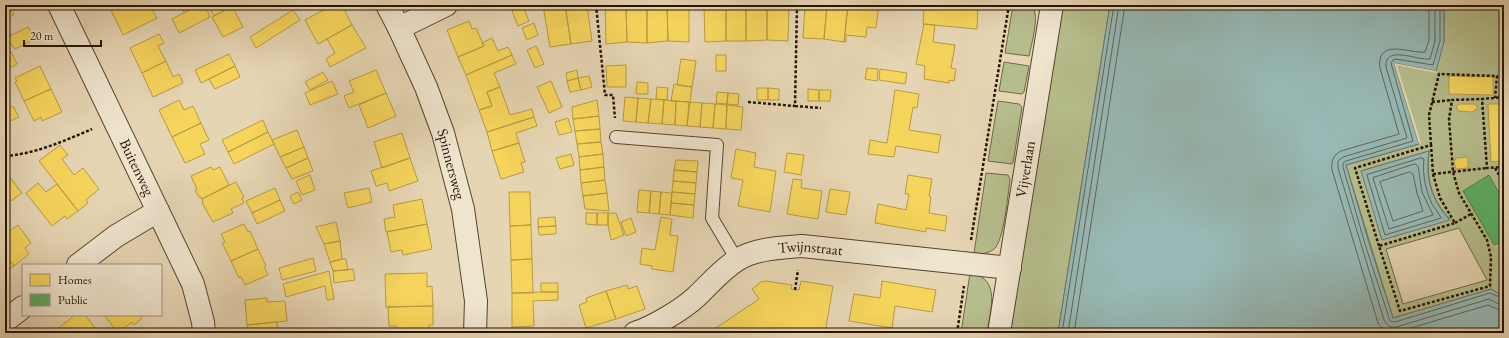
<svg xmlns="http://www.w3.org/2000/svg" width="1509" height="338" viewBox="0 0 1509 338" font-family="'EB Garamond',serif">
<rect width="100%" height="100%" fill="#e6d5b3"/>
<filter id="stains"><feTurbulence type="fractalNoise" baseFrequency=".005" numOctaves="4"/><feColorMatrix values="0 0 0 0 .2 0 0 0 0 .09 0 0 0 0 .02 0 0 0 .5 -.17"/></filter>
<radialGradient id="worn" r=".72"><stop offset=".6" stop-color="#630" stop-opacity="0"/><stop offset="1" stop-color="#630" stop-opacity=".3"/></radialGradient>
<path fill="#b6bd8c" stroke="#6e6847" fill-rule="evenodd" d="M1013 5H1033C1039 20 1032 41 1029 56L1005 53Z
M1061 5H1110L1058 333H1010Z
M1444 5H1504V297L1491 289 1393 318 1346 165 1418 144 1394 63 1444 42ZM1429 151C1426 178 1431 200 1450 219L1361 171ZM1459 228 1487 280 1403 304 1386 249Z
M1004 62 1029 66 1024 92 1022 94 999 91Z
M998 101 1019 104 1022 107 1013 163 1012 164 988 161Z
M986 173 1008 175 1010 179C1008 194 1004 241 994 249 988 254 981 254 974 253Z
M970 273C1002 278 990 311 987 333H961Z"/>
<path fill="#97b8b4" stroke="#6a766d" d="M1110 5H1444V42L1436 71 1394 63 1419 144 1346 165 1369 243 1393 318 1491 289 1504 297V333H1058Z
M1429 151C1425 178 1431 200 1450 220L1382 240 1361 171Z"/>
<path fill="#e6d5b3" d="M1394 63 1436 71V73L1397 65 1421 143 1419 144Z"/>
<path fill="#f6d55c" stroke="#b89b41" d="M5 5H13L9 8 14 14 5 21Z
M116 5H148L150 9 151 8 157 18 123 35 110 8Z
M180 5H199L184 13Z
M199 5H205L210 17 179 33 172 19Z
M208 5H224L227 9 214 16Z
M333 5H342L352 25 318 44 305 20Z
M543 5H565L571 44 550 47Z
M565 5H587L592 41 571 44Z
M605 5H626L627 42 606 44Z
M626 5H647V43L627 42Z
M647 5H667L668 41 647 43Z
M667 5H689V42L668 41Z
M704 5H726V41L705 42Z
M726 5H746V41H726Z
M746 5H767V40L746 41Z
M767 5H789L788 41 767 40Z
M805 5H827L824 39 803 38Z
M827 5H848L844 42 824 39Z
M848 5H879L876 28 867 27 866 37 846 35V42H844Z
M962 5H978L977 29 923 24 924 9 934 10V7L962 9Z
M232 6 243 27 223 37 212 17Z
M523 6 529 21 518 26 512 11Z
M293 10 300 20 256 48 250 37Z
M469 21 472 29 476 28 484 46 458 57 447 30Z
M534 23 538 35 527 40 522 28Z
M924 24 935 25 933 42 955 45 951 68 956 69 954 81 949 80V83L924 79 925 66 916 64Z
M352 25 366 48 330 67 326 59 335 53 327 39Z
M28 27 35 39 15 49 6 38Z
M159 34 164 43 158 46 166 61 142 73 130 48Z
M492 38 498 51 508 47 512 55 466 75 458 57 484 46 482 43Z
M536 46 544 64 535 68 527 50Z
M11 52 17 64 5 70V55Z
M229 54 235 66 201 83 195 70Z
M512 55 516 64 494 73 500 87 487 92 492 106 479 110 466 75Z
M716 55H726V71H716Z
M681 59 696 61 692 87 677 85Z
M166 61 173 77 179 74 183 83 153 97 142 73Z
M626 65V87H607L606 66Z
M40 66 51 89 24 101 15 82 17 81 15 78Z
M235 66 240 77 215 89 209 79Z
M867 68 878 69 877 81 865 79Z
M880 69 907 73 905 84 879 80Z
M376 70 386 93 349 108 344 96 354 92 349 81Z
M577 70 578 78 567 81 566 73Z
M323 72 328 80 310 90 305 82Z
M589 76 592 87 581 90 578 78Z
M1449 76 1493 77V95L1449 94Z
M578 78 581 90 570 92 567 81Z
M332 81 338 94 310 105 305 93Z
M551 81 562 107 549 113 537 87Z
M637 82 648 83V94H636Z
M674 84 692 87 690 102 671 101Z
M500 87 510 115 532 109 534 117 487 132 479 110 492 106 487 92Z
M657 87 668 88 667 100 656 99Z
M757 88H768V100H757Z
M768 88 779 89V100H768Z
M51 89 62 112 42 121 41 117 34 121 24 101Z
M808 89 819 90V101H808Z
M819 90H831L830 101H819Z
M895 90 919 94 917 108 913 107 909 130 941 135 938 153 896 146 894 157 868 154 870 140 887 143Z
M717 92 728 93 727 104 716 103Z
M386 93 396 116 368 128 359 105Z
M728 93 739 94 738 105 727 104Z
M625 97 638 98 636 122 623 121Z
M638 98 651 99 648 123 636 122Z
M651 99 664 100 662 124 648 123Z
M179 100 184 110 193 106 201 123 172 137 159 110Z
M597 100 599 116 573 119 572 107Z
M664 100 676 101 675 125 662 124Z
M676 101 689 102 687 126 675 125Z
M690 102 702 103 700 127 687 126Z
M702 103 715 104 713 128 700 127Z
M715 104 727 105 726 129 713 128Z
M1459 104H1475L1478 108 1472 112 1459 111 1456 107Z
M1488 104H1500L1503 161 1491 162Z
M727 105 743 107 741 130 726 129Z
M13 106 19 117 10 121 5 110Z
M599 116 600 129 575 131 573 119Z
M534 117 537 126 516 133 519 143 492 151 487 132Z
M568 118 572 132 559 135 555 122Z
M263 120 268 132 228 152 222 140Z
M201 123 209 140 200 144 205 154 185 163 172 137Z
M600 129 601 142 577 144 575 131Z
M297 130 304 147 280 157 272 140Z
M268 132 274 144 234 164 228 152Z
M402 133 410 158 382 168 374 142Z
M601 142 603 154 579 157 577 144Z
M519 143 525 162 521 163 524 172 501 179 492 151Z
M60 145 68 155 62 159 74 175 83 168 99 189 86 200 88 203 78 211 39 161Z
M304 147 308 158 286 168 280 157Z
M736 149 756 153 754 167 776 171 770 212 738 206 743 180 731 178Z
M787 153 804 155 801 175 784 172Z
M571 154 574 165 560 169 556 158Z
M603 154 604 167 580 170 579 157Z
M1468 157V168L1456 169 1454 162 1456 158Z
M308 158 313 171 292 179 286 168Z
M410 158 418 181 389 191 387 183 376 186 371 171Z
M676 160 698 161 697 172 674 170Z
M211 167 213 170 220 167 229 185 202 199 201 197H199L195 190 197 189 191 176Z
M604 167 605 180 581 183 580 170Z
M674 170 697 172 696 183 673 181Z
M310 175 315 190 302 195 296 181Z
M908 175 932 179 929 196 931 197 929 213 947 216 945 231 926 228V232L875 223 878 204 906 210 909 194H905Z
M9 176 22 193 11 201 5 193V179Z
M793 179 802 180 801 188 822 191 818 219 787 214Z
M605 180 607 193 583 196 581 183Z
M673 181 696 183 695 194 672 192Z
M236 182 244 197 242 198 244 203 231 209 233 213 213 222 202 203 203 202 202 199Z
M38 183 46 192 57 184 78 211 67 219 65 216 52 226 26 193Z
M275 188 280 200 252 213 246 201Z
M369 188 372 202 348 208 344 193Z
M830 189 850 192 846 215 826 212Z
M639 190 651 191 649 213 637 212Z
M651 191 661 192 659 214 649 213Z
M298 192 302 200 294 204 290 196Z
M509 192H530L531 225 510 226Z
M661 192 672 193 670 215 659 214Z
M672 192 695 194 694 205 671 203Z
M607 193 609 211 585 209 583 196Z
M422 199 427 224 386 232 384 219 395 217 393 205Z
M280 200 285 211 257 224 252 213Z
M671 203 694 205 693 218 670 215Z
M586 213H597V225L586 224Z
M597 213H608V225H597Z
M608 213H616L624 235 611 240 608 225Z
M555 217 556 226 538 227V218Z
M661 217 672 219 670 235 678 236 673 272 652 269V266L640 264 642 248 655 250Z
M631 218 636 232 626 236 621 222Z
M336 222 340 241 324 244 316 227Z
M244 224 248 232 250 231 258 249 231 261 222 243 225 242 221 234Z
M427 224 432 249 403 255 402 250 391 252 387 232Z
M18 225 31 243 25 248 29 254 14 266 5 255V228L6 227 10 231Z
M531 225 532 259 511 260 510 226Z
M556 226V234L539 235 538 227Z
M340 241 342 259 330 262 324 244Z
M258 249 266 266 264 267 268 275 245 285 241 277 239 278 231 261Z
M5 255 14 266 5 272Z
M313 258 316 271 282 280 279 268Z
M342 259H346L348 270 333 271 330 262Z
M532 259 533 293H512L511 260Z
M353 269 355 280 334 283 333 271Z
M329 271 334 299 327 300 325 286 286 297 283 284Z
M427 273V287L432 286 433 306 386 307 385 274Z
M766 281 792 285 791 289 799 290 801 281 833 286 825 333H715L713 330 759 299 752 289 761 282Z
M882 281 936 290 932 312 895 306 892 328 849 321 854 294 880 298Z
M541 283H558V292H541Z
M627 285 628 289 637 286 645 309 616 319 606 291Z
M606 291 616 319 586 328 579 305 587 302 586 298Z
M541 292H558V300L533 301 534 326 512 327V293Z
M267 298V302L285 301 287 321 247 325 245 300Z
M433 306V325H429V333H397V326H389L388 307Z
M75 315H85L95 328 90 333H61L57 329Z
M104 315H140L142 318 134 325 132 322 118 333Z
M277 322 278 333H248L247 325Z"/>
<path fill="#5aae61" stroke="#4a8044" d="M1489 175 1504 202V241L1494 245 1463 191Z"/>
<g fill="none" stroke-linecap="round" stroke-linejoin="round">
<path stroke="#5e665b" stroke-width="1" d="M1435 5V41L1430 59C1418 61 1384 44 1386 67L1407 138 1343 157 1338 161V168L1384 320C1386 325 1390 328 1396 327L1489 299 1499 304H1504
M1440 5V41L1433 65 1396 59 1393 60 1391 63 1413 141 1346 161 1343 163V167L1365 244 1390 321 1395 322 1490 293 1504 299
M1421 158 1424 159C1422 174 1426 191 1432 204 1435 209 1439 213 1441 218L1385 235 1367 175Z
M1415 164 1418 166 1422 192 1433 215 1389 229 1373 178Z
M1410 172 1413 174 1417 193 1423 211 1393 221 1380 182Z
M1062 333 1114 5
M1068 333 1119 5
M1074 333 1125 5
M1392 333 1384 330 1378 323 1332 170C1331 162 1333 155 1341 151L1399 134 1380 68C1376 37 1411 54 1425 52L1429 40V5
M1394 333 1488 305 1497 309 1504 310"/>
<defs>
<path id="service" d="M616 137 717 145 712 218 737 260"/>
<g id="minor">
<path id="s1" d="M59 5 193 284 203 322 204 333"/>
<path id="s2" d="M387 5 399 28 426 87 443 133 463 209 476 301 475 333"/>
<path d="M399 28 446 5"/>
<path d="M78 265 116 236 158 211"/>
<path d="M5 321 23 307"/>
<path id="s3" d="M635 333C653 327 682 310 696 297 709 285 721 270 737 260 757 248 780 248 802 246L1010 268"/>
<path id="s4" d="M999 333 1052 5"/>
</g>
</defs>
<use href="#service" stroke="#56442e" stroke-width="14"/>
<use href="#minor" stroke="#56442e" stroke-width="24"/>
<path stroke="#261302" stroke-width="2.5" stroke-dasharray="3 2" stroke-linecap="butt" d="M596 5 605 95H613L615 118
M1504 97 1482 99 1487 168 1504 167
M748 102 795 106 797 5
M1432 102 1452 100
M795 106 821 108
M1431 145 1429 115 1439 74 1497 76 1495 98
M5 156C35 154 64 141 92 129
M1495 168 1502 180
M1433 174 1487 168
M1504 179 1502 180 1504 184
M1455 223 1471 214
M971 240 1009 5
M1379 246 1355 168 1431 145 1433 174 1440 198 1455 223 1379 246 1400 311 1490 286 1491 257 1487 240 1459 193 1453 172 1449 119 1452 100 1482 99
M795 290 798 270
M957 333 964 286"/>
<use href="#service" stroke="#efe4ce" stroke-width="12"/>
<use href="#minor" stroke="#efe4ce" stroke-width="22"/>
</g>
<g text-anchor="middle" stroke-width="4" stroke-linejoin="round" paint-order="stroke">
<g font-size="15" fill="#261302" stroke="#efe4ce">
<text dy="5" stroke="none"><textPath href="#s2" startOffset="172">Spinnersweg</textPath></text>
<text dy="5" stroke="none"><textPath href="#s1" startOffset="180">Buitenweg</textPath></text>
<text dy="5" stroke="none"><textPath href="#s4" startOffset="166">Vijverlaan</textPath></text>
<text dy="5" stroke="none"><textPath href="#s3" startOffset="202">Twijnstraat</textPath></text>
</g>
</g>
<rect width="1509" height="338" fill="none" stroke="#e6d5b3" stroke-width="20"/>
<rect x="6" y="6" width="1497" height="326" fill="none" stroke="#261302" stroke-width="2"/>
<rect x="10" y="10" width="1489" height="318" fill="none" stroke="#261302"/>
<rect x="22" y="264" width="140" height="52" fill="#efe4ce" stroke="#9f907c"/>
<rect x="30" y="274" width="20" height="12" fill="#f6d55c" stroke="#9f907c"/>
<text x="58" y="284" font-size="12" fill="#261302">Homes</text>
<rect x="30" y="294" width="20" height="12" fill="#5aae61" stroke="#9f907c"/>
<text x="58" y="304" font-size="12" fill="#261302">Public</text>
<path d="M24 40v6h77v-6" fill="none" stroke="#261302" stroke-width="2"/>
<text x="30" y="40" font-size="12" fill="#261302" stroke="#efe4ce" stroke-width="3" paint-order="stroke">20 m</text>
<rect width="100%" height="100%" filter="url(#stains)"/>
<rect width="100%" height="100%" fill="url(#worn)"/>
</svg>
